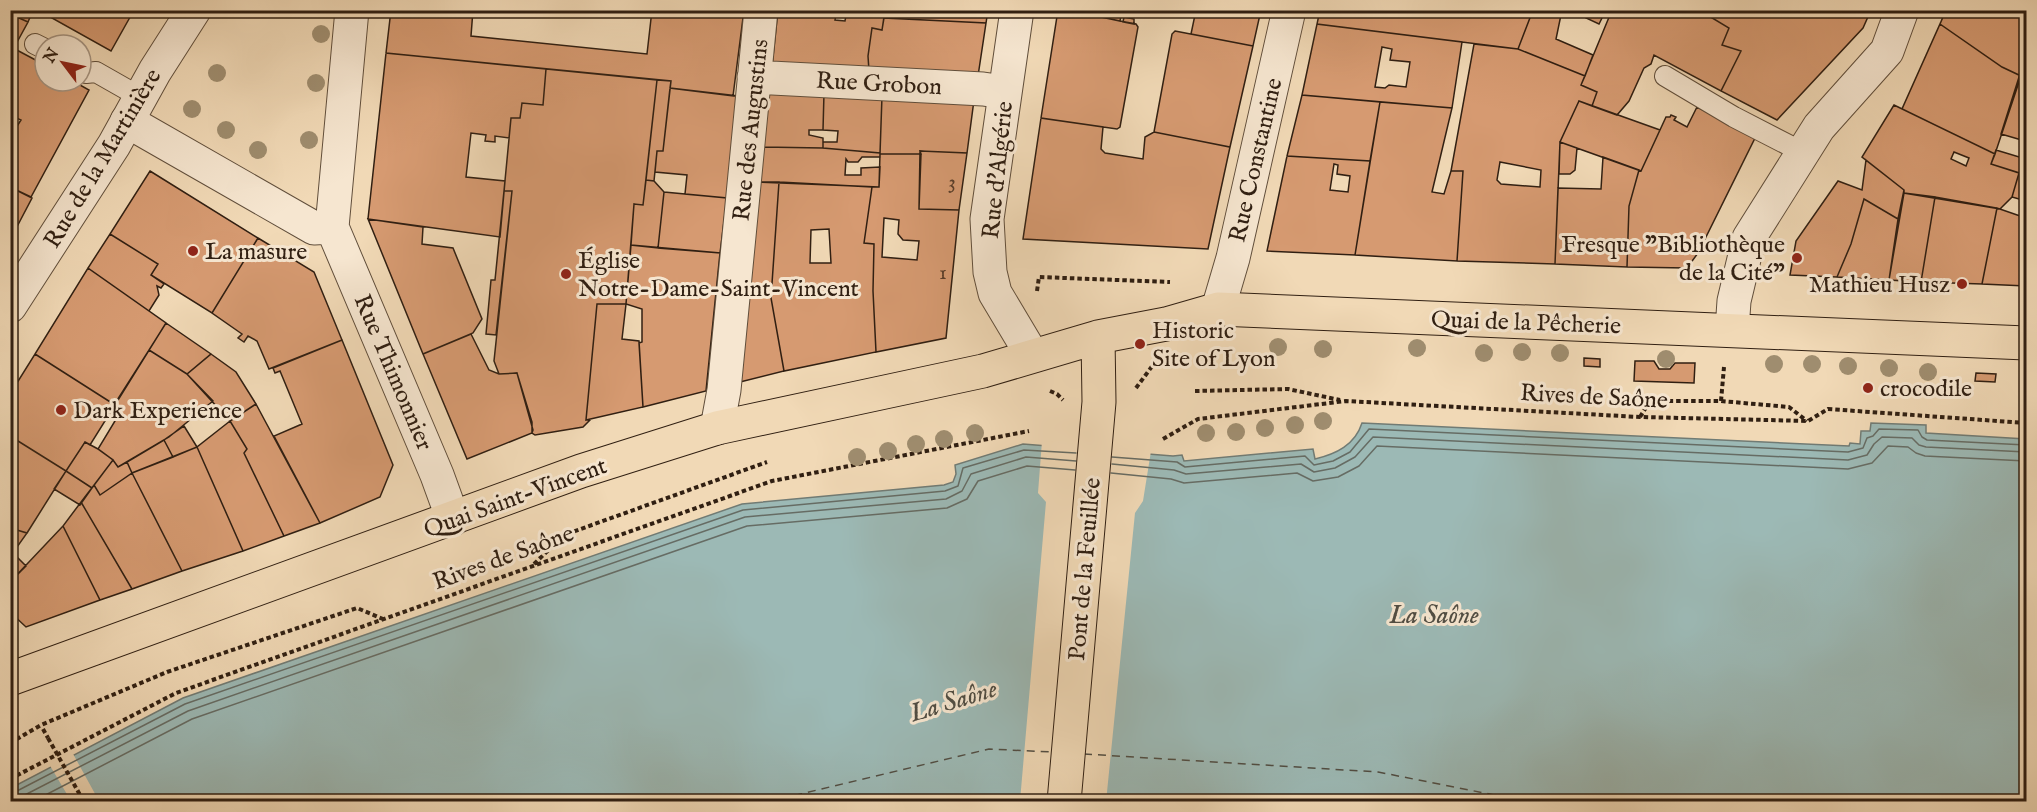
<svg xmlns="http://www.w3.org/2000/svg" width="2037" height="812" viewBox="0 0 2037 812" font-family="'IM FELL English',serif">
<rect width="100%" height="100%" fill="#f1d9b6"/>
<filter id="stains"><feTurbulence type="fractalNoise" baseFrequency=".00333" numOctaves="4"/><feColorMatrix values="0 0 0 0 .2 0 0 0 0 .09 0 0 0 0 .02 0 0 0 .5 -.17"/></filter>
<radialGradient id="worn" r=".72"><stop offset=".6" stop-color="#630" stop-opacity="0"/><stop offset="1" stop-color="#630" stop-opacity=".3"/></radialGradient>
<path fill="#9cb9b5" stroke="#717b74" stroke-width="1.5" d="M1362 423 1849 446 1850 443 1860 444 1861 431H1870L1871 423 1926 425V433L2026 439V801L11 802V788L183 698 742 504 944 485 953 482 956 474 955 465 1023 444 1173 456 1182 455 1184 461 1313 449 1315 459C1336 454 1355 445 1362 423Z"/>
<path fill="#f1d9b6" d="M1042 441 1151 451 1143 501 1135 513 1106 802 1020 801 1046 502 1038 493Z
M72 752 99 801H71L49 764Z"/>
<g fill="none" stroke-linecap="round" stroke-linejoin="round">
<path stroke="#666c64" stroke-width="1.5" d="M1112 457 1177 462 1185 467 1305 456 1314 465 1333 461 1350 452 1369 429 1848 452 1863 448 1867 438 1873 436 1879 429 1918 430 1922 437 1927 440 2026 445
M1112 464 1174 470 1186 474 1301 464 1314 472 1335 468 1355 457 1373 437 1848 460 1867 455 1874 444 1882 437 1912 438 1919 445 1926 447 2026 452
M1111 473 1171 479 1184 483 1297 473 1313 481 1338 477 1359 466 1377 446 1848 469 1872 463 1888 446 1908 447 1916 453 1925 456 2026 461
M10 792H15L185 704 743 510 945 491 958 486 963 468 1024 450 1076 453
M10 800 19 798 188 711 745 517 946 499 962 491 971 474 1026 457 1076 461
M32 802 192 719 747 526 947 508 967 499 978 481 1027 466 1075 470"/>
<path stroke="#504d43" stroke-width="1.5" stroke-dasharray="8 6" stroke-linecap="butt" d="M1084 754 1378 772 1530 802
M767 802 989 749 1052 752"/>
</g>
<path fill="#d69a71" stroke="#301f12" stroke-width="1.5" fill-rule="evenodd" d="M10 10H33L28 22 10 14Z
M45 10H134L111 51 43 13Z
M391 10H473L471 36 647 54 652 10H744L733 96 670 88 671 81 386 53Z
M778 10H837L835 20 845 21 847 10H885L882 30 872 28 868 56 869 71 772 66Z
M885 10H988L986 23 884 18Z
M1058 10H1069L1120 21 1136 24 1138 27 1120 127 1117 129 1041 118Z
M1069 10H1122L1120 21Z
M1192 10H1261L1253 46 1191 34 1195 15Z
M1320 10H1533L1518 49 1317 24Z
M1533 10H1562L1556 39 1593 55 1585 76 1518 49Z
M1590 10H1606L1599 24 1586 18Z
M1612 10H1699L1729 28 1722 45 1741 51 1721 91 1654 55 1651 64 1644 68 1629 101 1617 115 1592 106 1597 92 1581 85Z
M1699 10H1871L1863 28 1777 120 1721 91 1741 51 1722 45 1729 28Z
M1946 10H2026V55L2021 76 2002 67 1940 24Z
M10 14 28 22 10 55Z
M1124 17 1134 19V24L1123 22Z
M884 18 986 23 978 76 869 71 868 56 872 28 882 30Z
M1317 24 1462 42 1452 108 1302 95ZM1382 47 1392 49 1390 60 1410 62 1406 87 1389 85 1385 88 1375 87Z
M1940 24 2002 67 2021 76 1995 154 1902 109Z
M1175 31 1253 46 1230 147 1154 132 1172 34Z
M1474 44 1518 49 1585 76 1581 85 1597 92 1592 106 1579 101 1560 142 1555 264 1457 261 1463 171H1451ZM1500 162 1541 170 1540 187 1501 184 1497 180Z
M13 48 45 65V81H73L89 90 31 197 10 187V137L21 120 10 115V55Z
M386 53 546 69 543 105 522 103 520 118H511L509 138 495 136V142L485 141 486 135 471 133 466 177 505 181 500 237 368 219Z
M2026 55V137L2025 141 2001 134Z
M546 69 657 80 643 205 634 204 626 304H597L586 420H590L583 427 535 435 532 433V422L517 373 499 374 494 361 512 191H504L511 118H520L522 103 543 105Z
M657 80 671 81 663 151H657L654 181 646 180Z
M670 88 738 96 727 198 685 194 687 175 655 172 657 151H663Z
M768 91 824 93 823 130H809V135L823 138V148L762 147Z
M824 93 882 96 880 153 823 148V142H837L838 131 823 130Z
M1302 95 1380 102 1370 161 1287 156Z
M882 96 974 100 967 153 920 151 921 154H880Z
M1579 101 1660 130 1641 171 1560 142Z
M1380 102 1452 108 1432 192 1444 194 1451 171H1463L1457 261 1355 255Z
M1894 105 1995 154 1991 164 2019 173 2012 197 2000 209 1904 193V190L1862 157ZM1954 152 1969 158 1966 166 1951 159Z
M1697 107 1756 136 1698 253 1687 268 1627 267 1629 206 1639 170 1641 171 1666 117H1670L1671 115 1676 117 1674 120 1687 127Z
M1041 118 1103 127 1101 149 1105 153 1143 159 1145 137 1154 132 1230 147 1208 249 1023 239Z
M1560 142 1577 148 1575 170 1570 174H1559Z
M762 147 823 148 880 153V157H862L858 162H848L846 159 845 175H861V168L880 167 879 187 759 182Z
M1996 150 2026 159V175L1991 164Z
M920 151 967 153 959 210 919 209Z
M880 154H921L919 209 959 210 946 338 876 352 873 291 874 244 864 243 872 187H879ZM884 218 899 220 898 234 903 240 919 241 917 260 882 257Z
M1287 156 1370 161 1355 255 1267 251ZM1334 164 1338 165 1337 174 1350 176 1348 192 1330 190Z
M1603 157 1639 170 1629 206 1627 267 1555 264 1558 188 1601 189Z
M1866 160 1904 190 1898 219 1864 199 1851 244 1837 277 1790 275 1796 241 1838 181 1862 190Z
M150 171 258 238 212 313 151 275 158 264 110 234Z
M2019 173 2026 175V201L2012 197Z
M646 180 654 181 664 192 658 248 631 245 634 204 643 205Z
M759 182H779L771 298 784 371 736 383Z
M779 182 872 187 864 243 874 244 873 291 876 352 784 371 771 298ZM829 229 831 263H810L811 230Z
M10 187 32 198 10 240Z
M504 191H512L496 335 486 334 491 280H495Z
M664 192 727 198 720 253 658 248Z
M1904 193 1935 197 1921 282 1889 280Z
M1935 197 1997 208 1982 284 1921 282Z
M1864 199 1898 219 1889 280 1837 277 1851 244Z
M2026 207V286L1982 284 1997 208 2023 217Z
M368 219 423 227 422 244 453 248 482 319 473 333 423 354Z
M110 234 158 264 151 275 164 284 161 288 157 286 159 295 149 311 88 268Z
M258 238 314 272 342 340 269 369 257 341 248 336 244 342 238 338 242 334 212 313Z
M631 245 720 253 706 391 643 407 639 343 642 342V309L626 304Z
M88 268 166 323 115 405 35 354Z
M597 304H626L622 339 639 341 643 407 586 420Z
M166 323 211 354 187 374 149 350Z
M471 334 489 370 499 374 517 373 533 430 532 433 467 459 423 354Z
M342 340 393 465 380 497 320 523 274 436 302 424 280 371 275 373 273 368Z
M149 350 187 374 213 401 169 437 118 467 113 460 98 449 115 421 107 416Z
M35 354 115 405 90 445 85 442 66 471 10 436V394Z
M211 354 236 372 256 404 230 421 187 374Z
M1584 358 1600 359V367L1584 366Z
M1635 361H1654L1659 369H1670L1675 363H1695L1694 383 1634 381Z
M1976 373 1996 374 1995 382 1975 381Z
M256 404 264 419 320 523 284 536 244 453 247 449 230 421Z
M230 421 247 449 244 453 284 536 243 551 197 447Z
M184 426 197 447 173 457 164 440Z
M10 436 66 471 27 533 10 528Z
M164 440 173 457 132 473 127 462Z
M85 442 98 449 113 460 92 488 66 471Z
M197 447 243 551 182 571 132 473Z
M113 460 118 467 127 462 132 473 100 495 94 485Z
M66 471 92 488 80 505 54 489Z
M132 473 182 571 132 589 81 502 94 485 100 495Z
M81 502 132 589 100 600 63 526Z
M63 526 100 600 26 627 10 612V582Z
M10 528 27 533 10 557Z
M14 554 26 566 10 582V557Z"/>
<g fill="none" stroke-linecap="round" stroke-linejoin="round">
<defs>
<path id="service" d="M35 44 45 49
M81 70 86 73 96 72 140 97
M1665 76 1734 117 1804 153"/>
<path id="minor" d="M754 77 983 89 1004 92
M127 121 314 228 332 227
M332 227 437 475 453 519
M332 227 352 10
M1732 330 1734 301 1749 238 1819 127 1887 51 1902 10
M717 428 724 390 761 10"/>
<path id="tertiary" d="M1017 10 987 219 990 272 995 293 1032 355
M10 306 114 145 155 71 194 10
M1218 309 1233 258 1289 10"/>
<path id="primary" d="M10 679 581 471 717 428 983 371 1098 337 1166 324 1218 309 2026 343
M1064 802 1099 402 1098 337"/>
</defs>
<use href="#service" stroke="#604e3b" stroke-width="22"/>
<use href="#minor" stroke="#604e3b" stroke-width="35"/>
<use href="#tertiary" stroke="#604e3b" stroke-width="35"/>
<use href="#primary" stroke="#301f12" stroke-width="35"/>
<path stroke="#301f12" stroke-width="4" stroke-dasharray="4.5 3" stroke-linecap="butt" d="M1037 291 1039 277 1170 282
M1136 388 1153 365
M1050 391 1057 394 1063 400
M1195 391 1288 389 1340 400
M1721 401 1724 367
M1640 417 1650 401H1721L1789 407 1807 421
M1163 439 1198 419 1346 401 1640 417 1808 421 1828 409 2026 423
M534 564 564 535 767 462
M43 729 48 738
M10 743 41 725 167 672 357 608 383 619
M10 779 176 693 772 481 1029 431"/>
<use href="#service" stroke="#f6e6d0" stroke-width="20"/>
<use href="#minor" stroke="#f6e6d0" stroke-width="33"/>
<use href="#tertiary" stroke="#f6e6d0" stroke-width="33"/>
<use href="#primary" stroke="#f1d9b6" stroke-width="33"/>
<path stroke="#301f12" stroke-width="4" stroke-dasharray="4.5 3" stroke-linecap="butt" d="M48 738 84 802"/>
</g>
<g fill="#9f8d6f">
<circle cx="321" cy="34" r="9"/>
<circle cx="217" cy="73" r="9"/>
<circle cx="316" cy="83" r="9"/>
<circle cx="192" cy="109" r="9"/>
<circle cx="226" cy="130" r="9"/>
<circle cx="309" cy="140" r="9"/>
<circle cx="258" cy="150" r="9"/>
<circle cx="1278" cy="347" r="9"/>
<circle cx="1417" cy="348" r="9"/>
<circle cx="1323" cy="349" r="9"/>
<circle cx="1522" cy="352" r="9"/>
<circle cx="1484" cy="353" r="9"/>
<circle cx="1560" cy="353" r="9"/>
<circle cx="1666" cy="359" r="9"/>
<circle cx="1774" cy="364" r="9"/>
<circle cx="1812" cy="364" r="9"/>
<circle cx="1848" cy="366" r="9"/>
<circle cx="1889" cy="368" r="9"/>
<circle cx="1928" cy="372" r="9"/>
<circle cx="1323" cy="421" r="9"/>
<circle cx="1295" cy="425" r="9"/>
<circle cx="1265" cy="428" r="9"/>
<circle cx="1236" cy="432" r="9"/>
<circle cx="975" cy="433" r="9"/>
<circle cx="1206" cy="433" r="9"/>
<circle cx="944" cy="439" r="9"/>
<circle cx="916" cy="444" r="9"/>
<circle cx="888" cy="451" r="9"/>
<circle cx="857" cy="457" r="9"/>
</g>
<g fill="#8f2418" stroke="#f6e6d0" stroke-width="2">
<circle cx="193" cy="251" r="6"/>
<circle cx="1797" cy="258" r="6"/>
<circle cx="566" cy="274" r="6"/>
<circle cx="1962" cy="284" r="6"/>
<circle cx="1140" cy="344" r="6"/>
<circle cx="1868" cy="388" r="6"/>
<circle cx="61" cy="410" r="6"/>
</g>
<g text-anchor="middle" stroke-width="6" stroke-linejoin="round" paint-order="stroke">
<g font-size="21" fill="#5a3e2a">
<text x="952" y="188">3</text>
<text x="943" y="279">1</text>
</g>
<g font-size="24" fill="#301f12" stroke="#f6e6d0">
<text transform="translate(879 83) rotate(3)" y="8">Rue Grobon</text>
<text transform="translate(750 130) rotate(-84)" y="8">Rue des Augustins</text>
<text transform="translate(102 158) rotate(-59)" y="8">Rue de la Martinière</text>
<text transform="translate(1255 160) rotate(-77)" y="8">Rue Constantine</text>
<text transform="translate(997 170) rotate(-84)" y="8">Rue d'Algérie</text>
<text transform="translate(1526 322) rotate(2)" y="8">Quai de la Pêcherie</text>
<text transform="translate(394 372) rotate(67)" y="8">Rue Thimonnier</text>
<text transform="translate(1594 396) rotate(3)" y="8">Rives de Saône</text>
<text transform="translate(515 497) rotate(-20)" y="8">Quai Saint-Vincent</text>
<text transform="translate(503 557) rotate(-20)" y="8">Rives de Saône</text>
<text transform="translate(1084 569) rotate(-85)" y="8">Pont de la Feuillée</text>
</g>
<g font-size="24" fill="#301f12" stroke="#f6e6d0" text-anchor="start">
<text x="1785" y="252" text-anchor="end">Fresque "Bibliothèque<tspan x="1785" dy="28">de la Cité"</tspan></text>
<text x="205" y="259">La masure</text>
<text x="578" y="268">Église<tspan x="578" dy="28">Notre-Dame-Saint-Vincent</tspan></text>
<text x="1950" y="292" text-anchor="end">Mathieu Husz</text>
<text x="1152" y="338">Historic<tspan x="1152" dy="28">Site of Lyon</tspan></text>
<text x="1880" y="396">crocodile</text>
<text x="73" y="418">Dark Experience</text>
</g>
<g font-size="26" font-style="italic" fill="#504d43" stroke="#f6e6d0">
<text x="1434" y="623">La Saône</text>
<text transform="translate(953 700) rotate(-17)" y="9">La Saône</text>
</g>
</g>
<rect width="2037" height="812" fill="none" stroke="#f1d9b6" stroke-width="36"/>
<rect x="12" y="12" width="2013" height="788" fill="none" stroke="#301f12" stroke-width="3"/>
<rect x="18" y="18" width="2001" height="776" fill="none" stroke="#301f12" stroke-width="1.5"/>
<g transform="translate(63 63) rotate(302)"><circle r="28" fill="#f6e6d0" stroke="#a79684" stroke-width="1.5"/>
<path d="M0-4.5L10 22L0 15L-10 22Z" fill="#8f2418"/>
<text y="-9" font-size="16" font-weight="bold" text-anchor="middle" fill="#301f12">N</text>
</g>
<rect width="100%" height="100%" filter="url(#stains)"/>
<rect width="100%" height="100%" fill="url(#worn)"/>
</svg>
